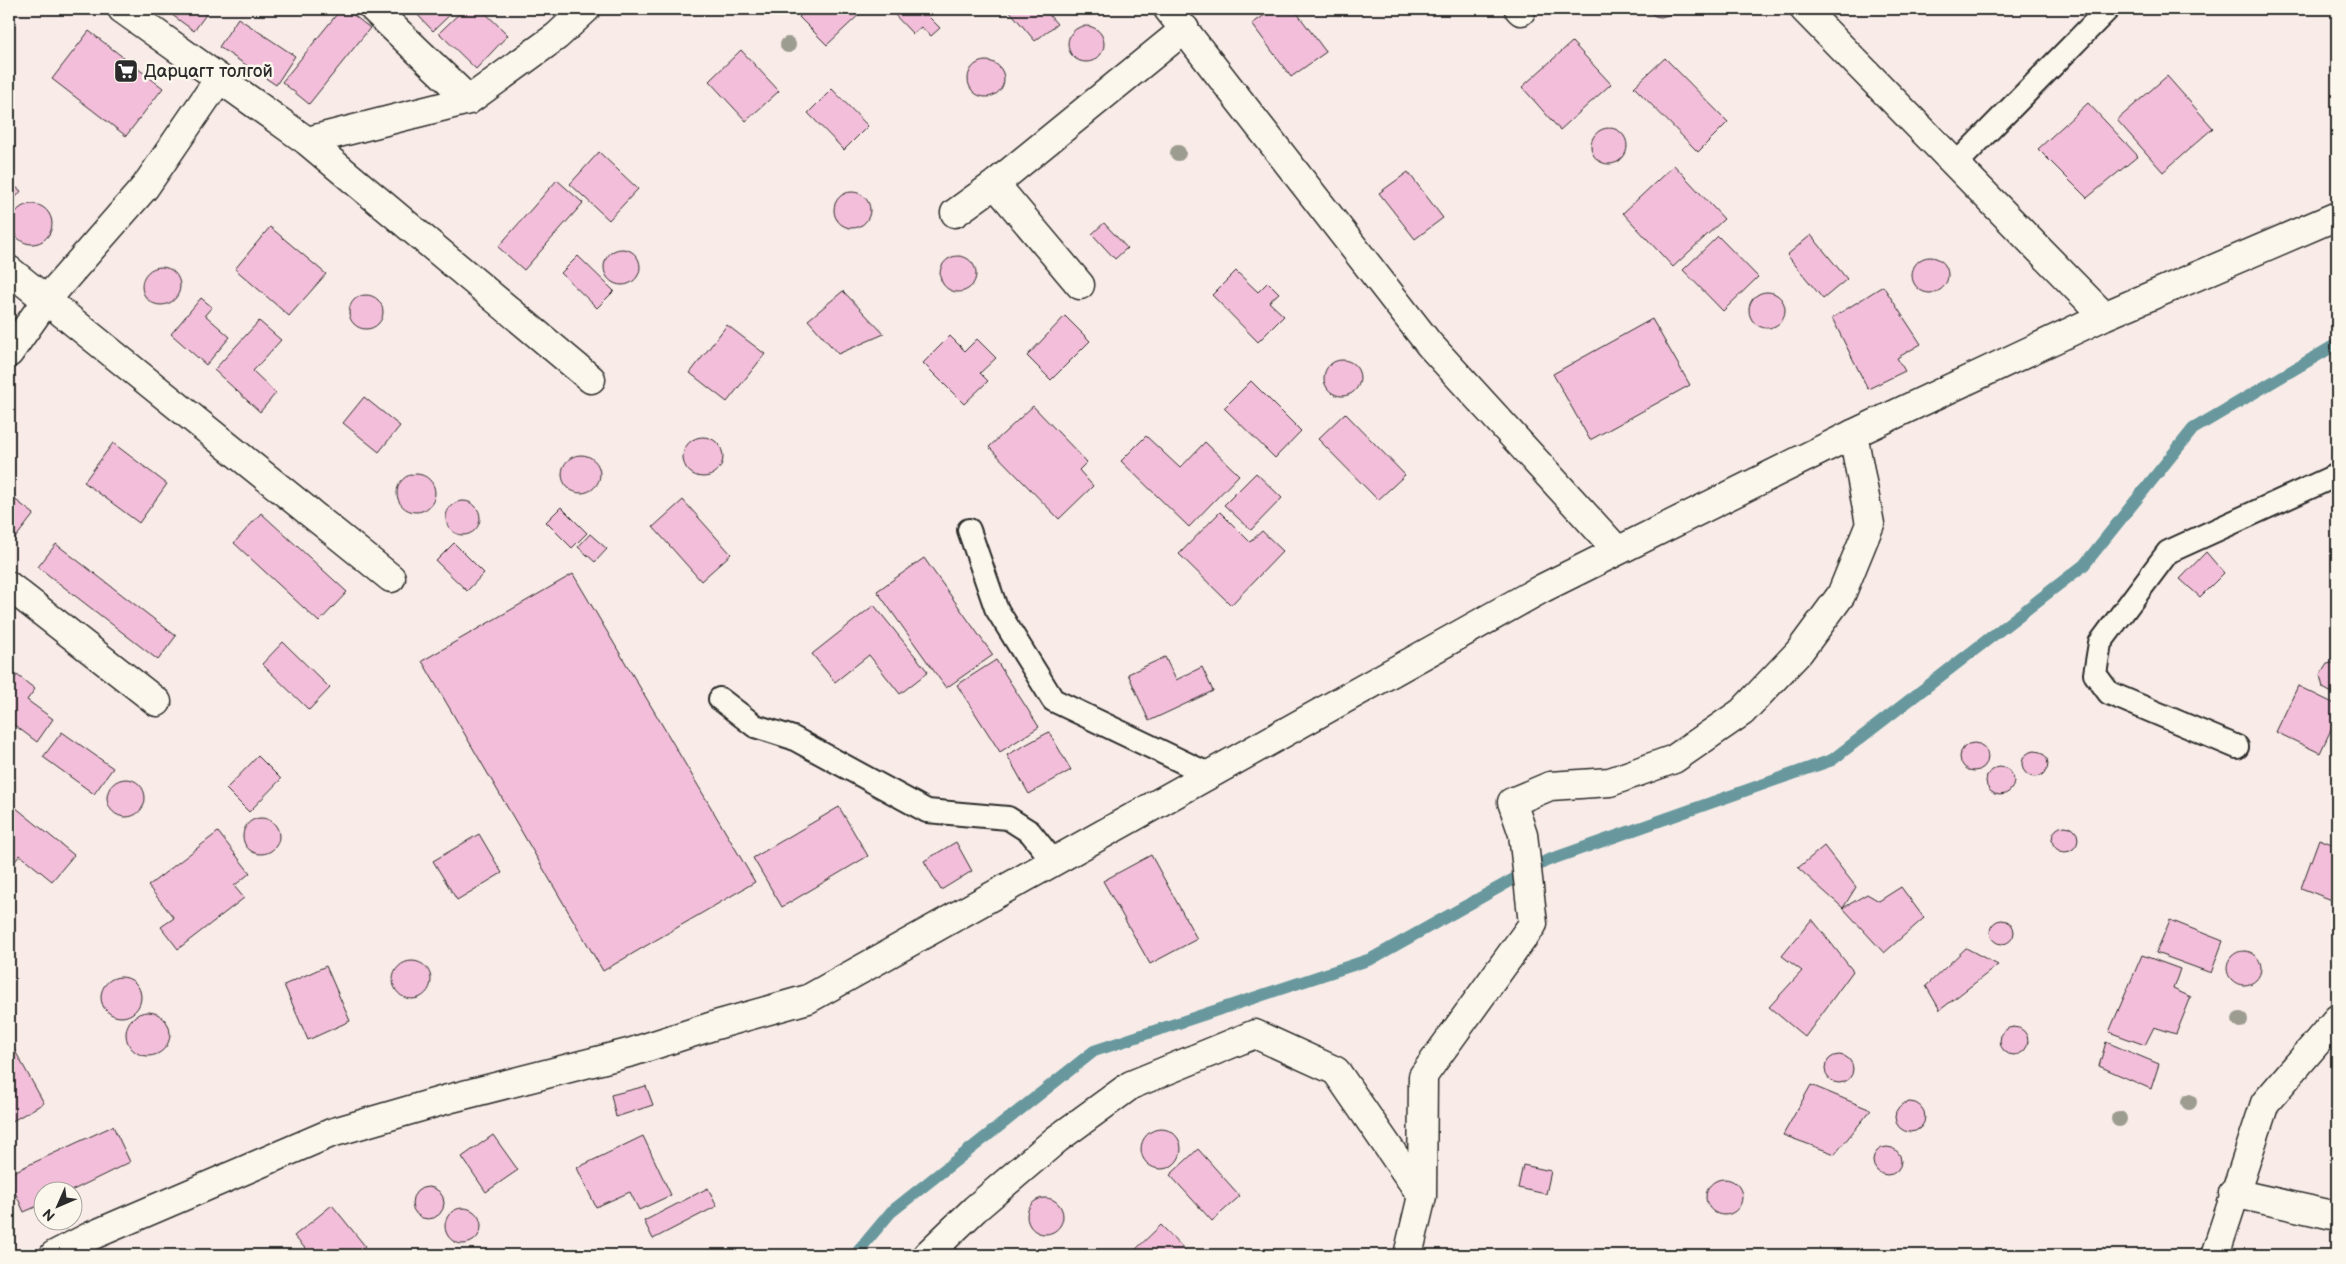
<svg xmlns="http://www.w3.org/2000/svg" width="2346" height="1264" viewBox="0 0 2346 1264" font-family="'Balsamiq Sans',sans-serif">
<rect width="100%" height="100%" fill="#f9ece8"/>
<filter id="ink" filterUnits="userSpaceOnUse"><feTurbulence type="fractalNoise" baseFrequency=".02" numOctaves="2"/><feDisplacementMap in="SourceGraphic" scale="10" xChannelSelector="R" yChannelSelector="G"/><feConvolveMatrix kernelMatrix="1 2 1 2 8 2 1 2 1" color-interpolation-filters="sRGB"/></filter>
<g filter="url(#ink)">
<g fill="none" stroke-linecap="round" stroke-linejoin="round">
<path stroke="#67989d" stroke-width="12" d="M855 1255 891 1212 1094 1051 1371 959 1546 861 1832 760 2084 565 2193 429 2337 344"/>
</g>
<path fill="#f3bed9" stroke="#2b2b2b" d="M164 9H210L194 31Z
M341 9H346L370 28 309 104 282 82Z
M412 9H456L433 31Z
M464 9H481L508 35 476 69 439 33Z
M807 9H865L827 45 799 17Z
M889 9H931L934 12 929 17 940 28 931 36 921 27 913 34Z
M1008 9H1044L1057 24 1035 41Z
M1273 9H1294L1326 52 1291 77 1252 24Z
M1646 9H1675L1671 14 1661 17 1655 16Z
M238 18 295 56 276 85 219 47Z
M1068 44a18 18 0 1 1 36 0a18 18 0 1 1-36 0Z
M89 31 163 88 126 136 52 79Z
M1572 42 1611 84 1560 130 1522 87Z
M741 50 779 91 746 121 709 81Z
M1665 58 1728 122 1698 152 1634 87Z
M968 79a18 18 0 1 1 36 0a18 18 0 1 1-36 0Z
M2167 76 2213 128 2163 172 2117 120Z
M832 89 868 126 844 150 808 113Z
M2088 103 2138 156 2087 198 2038 149Z
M1591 146a18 18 0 1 1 36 0a18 18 0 1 1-36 0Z
M599 152 638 189 609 220 570 184Z
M1674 165 1724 219 1673 267 1623 213Z
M1408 172 1443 218 1415 239 1379 193Z
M557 180 583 203 524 270 498 247Z
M9 182 21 191 9 206Z
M834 210a18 18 0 1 1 36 0a18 18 0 1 1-36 0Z
M12 224a20 20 0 1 1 40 0a20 20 0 1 1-40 0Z
M1104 223 1127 248 1115 259 1092 234Z
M270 227 326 274 289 316 235 269Z
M1811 235 1847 279 1823 299 1787 255Z
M1718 236 1758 277 1723 311 1683 270Z
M604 267a18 18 0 1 1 36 0a18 18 0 1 1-36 0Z
M578 256 614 291 597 308 561 273Z
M940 274a18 18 0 1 1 36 0a18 18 0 1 1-36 0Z
M1912 275a18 18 0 1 1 36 0a18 18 0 1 1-36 0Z
M142 286a19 19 0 1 1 38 0a19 19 0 1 1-38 0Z
M1236 271 1258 292 1268 282 1279 293 1269 302 1284 316 1258 342 1212 295Z
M1883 286 1921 344 1897 358 1905 371 1868 389 1832 318Z
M843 291 884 334 838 354 808 320Z
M1749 310a18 18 0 1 1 36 0a18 18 0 1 1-36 0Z
M349 312a17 17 0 1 1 34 0a17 17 0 1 1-34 0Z
M201 298 212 307 205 315 230 337 206 365 171 334Z
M1065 316 1090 341 1051 380 1027 356Z
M1652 319 1690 385 1590 440 1553 374Z
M259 321 281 340 253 371 276 393 260 412 214 370Z
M727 325 765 354 727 402 690 373Z
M950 336 965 351 977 339 996 358 980 373 988 381 964 404 923 363Z
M1324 378a18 18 0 1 1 36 0a18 18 0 1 1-36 0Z
M1251 381 1301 431 1275 458 1224 408Z
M364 397 400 426 379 452 343 423Z
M1033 406 1087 462 1079 470 1093 486 1059 519 989 447Z
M1345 413 1405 475 1378 500 1318 439Z
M1146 436 1180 468 1205 442 1239 475 1189 527 1121 461Z
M683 457a20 20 0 1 1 40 0a20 20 0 1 1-40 0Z
M113 443 167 484 139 523 84 482Z
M562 474a19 19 0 1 1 38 0a19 19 0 1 1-38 0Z
M1256 473 1282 498 1251 530 1224 505Z
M397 493a19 19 0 1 1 38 0a19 19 0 1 1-38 0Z
M9 495 34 514 9 546Z
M683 500 731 554 701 581 653 527Z
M446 518a17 17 0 1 1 34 0a17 17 0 1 1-34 0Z
M561 507 587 533 572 548 546 522Z
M1220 512 1250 542 1262 531 1283 551 1231 605 1179 554Z
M261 513 347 592 319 622 234 543Z
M590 534 607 549 595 562 578 547Z
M454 543 484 573 467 591 436 561Z
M56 544 176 636 158 660 38 567Z
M2206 552 2224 573 2200 597 2180 579Z
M924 558 993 655 946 688 877 591Z
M573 574 755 882 603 971 422 661Z
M874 605 928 672 900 694 869 655 835 682 812 654Z
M283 642 330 688 309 710 262 664Z
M1165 657 1176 680 1202 667 1213 691 1149 721 1128 674Z
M996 660 1039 727 1000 752 957 685Z
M2337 662V694H2334L2323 688 2320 675 2327 664Z
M17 675 35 689 27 700 53 719 37 742 9 721V686Z
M2298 686 2337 705V717L2320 753 2276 732Z
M62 732 113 768 94 794 43 757Z
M1049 732 1071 770 1029 794 1007 755Z
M1960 757a14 14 0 1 1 28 0a14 14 0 1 1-28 0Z
M2022 764a13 13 0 1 1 26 0a13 13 0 1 1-26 0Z
M258 756 281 779 249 812 226 789Z
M1986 781a14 14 0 1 1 28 0a14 14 0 1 1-28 0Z
M107 798a19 19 0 1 1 38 0a19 19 0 1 1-38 0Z
M9 806 15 807 74 855 52 881 20 855 9 869Z
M839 807 868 856 782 907 753 858Z
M243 836a18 18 0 1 1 36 0a18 18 0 1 1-36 0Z
M2052 839a13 13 0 1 1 26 0a13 13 0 1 1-26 0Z
M218 832 250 873 234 886 244 898 178 949 161 927 174 918 148 886Z
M479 834 502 873 457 900 433 861Z
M2319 839 2337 846V902L2301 888Z
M956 842 972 871 941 890 924 861Z
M1824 846 1856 887 1843 908 1798 868Z
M1151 855 1197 939 1150 964 1103 881Z
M1901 887 1924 918 1884 953 1843 908 1867 894 1879 901Z
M1812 919 1853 971 1805 1037 1769 1007 1802 971 1782 956Z
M1990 932a12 12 0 1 1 24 0a12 12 0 1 1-24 0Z
M2170 920 2223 941 2211 973 2156 953Z
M1966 948 1998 965 1940 1010 1926 986Z
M2227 968a17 17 0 1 1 34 0a17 17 0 1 1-34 0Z
M2142 955 2180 969 2173 989 2191 997 2176 1034 2154 1027 2145 1045 2109 1032Z
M393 980a19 19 0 1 1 38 0a19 19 0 1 1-38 0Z
M326 966 350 1021 308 1040 284 985Z
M101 997a20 20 0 1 1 40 0a20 20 0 1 1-40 0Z
M126 1034a22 22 0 1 1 44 0a22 22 0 1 1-44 0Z
M2000 1041a14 14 0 1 1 28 0a14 14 0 1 1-28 0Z
M9 1040 44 1103 9 1123Z
M2106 1042 2159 1064 2151 1089 2099 1066Z
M1825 1069a14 14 0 1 1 28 0a14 14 0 1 1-28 0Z
M1811 1085 1871 1110 1835 1154 1783 1135Z
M646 1086 653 1105 616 1117 611 1095Z
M1895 1117a15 15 0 1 1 30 0a15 15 0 1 1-30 0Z
M113 1126 130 1162 69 1192H42V1204L24 1212 9 1179V1174Z
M1141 1149a20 20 0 1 1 40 0a20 20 0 1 1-40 0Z
M493 1135 518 1170 486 1192 462 1157Z
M643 1136 671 1195 639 1210 630 1192 596 1207 577 1168Z
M1873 1161a14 14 0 1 1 28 0a14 14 0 1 1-28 0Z
M1198 1149 1240 1196 1212 1221 1170 1175Z
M1523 1165 1551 1171 1546 1194 1518 1188Z
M1706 1197a18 18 0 1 1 36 0a18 18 0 1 1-36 0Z
M412 1203a16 16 0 1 1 32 0a16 16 0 1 1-32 0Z
M708 1188 717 1206 653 1239 644 1221Z
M1027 1216a18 18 0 1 1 36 0a18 18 0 1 1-36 0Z
M332 1205 365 1246 353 1255H311L294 1236Z
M445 1226a18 18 0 1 1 36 0a18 18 0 1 1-36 0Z
M1161 1225 1190 1255H1130Z"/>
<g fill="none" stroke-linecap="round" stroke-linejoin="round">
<defs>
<path id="lane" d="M1956 164 2108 9
M969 530 996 608 1053 700 1210 775
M720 699 755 726 793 738 927 811 1008 818 1030 832 1054 862
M2237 747 2109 693 2095 674 2100 643 2168 552 2337 475"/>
<path id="street" d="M122 9 307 141 591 379
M374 9 469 100
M1168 9 1429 344 1617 550
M1519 9 1521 11
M307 141 469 100 557 36 586 9
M995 184 1080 285
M955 213 995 184 1185 29
M9 270 391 578
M9 353 47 299 145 187 219 79
M9 586 157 702
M2233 1193 2337 1216
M927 1255 975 1209 1057 1139 1131 1085 1255 1034 1336 1071 1422 1196
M1408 1255 1422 1196 1423 1076 1533 924 1523 834 1512 802 1550 786 1610 782 1674 759 1742 712 1799 652 1841 595 1870 524 1853 434
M2215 1255 2265 1103 2337 1019"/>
<path id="secondary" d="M1804 9 2104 316
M54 1255 91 1236 331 1133 448 1099 632 1052 716 1025 808 999 1543 588 1853 434 2104 316 2337 216"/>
</defs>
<use href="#lane" stroke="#2b2b2b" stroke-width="26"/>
<use href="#street" stroke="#2b2b2b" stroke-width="31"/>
<use href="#secondary" stroke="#2b2b2b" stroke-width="31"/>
<use href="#lane" stroke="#fbf7ec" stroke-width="22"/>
<use href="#street" stroke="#fbf7ec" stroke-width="28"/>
<use href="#secondary" stroke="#fbf7ec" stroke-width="28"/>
</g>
<g fill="#9d9c90">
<circle cx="788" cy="45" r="8"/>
<circle cx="1178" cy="153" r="8"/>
<circle cx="2240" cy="1020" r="8"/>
<circle cx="2189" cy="1102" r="8"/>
<circle cx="2119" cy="1119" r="8"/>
</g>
</g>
<defs>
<symbol id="supermarket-square" viewBox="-11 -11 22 22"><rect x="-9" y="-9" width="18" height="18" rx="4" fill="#2b2b2b" stroke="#fbf7ec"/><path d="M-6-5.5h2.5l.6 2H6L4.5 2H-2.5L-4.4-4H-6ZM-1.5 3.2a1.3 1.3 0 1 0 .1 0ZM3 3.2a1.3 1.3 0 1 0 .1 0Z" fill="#fff"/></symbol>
</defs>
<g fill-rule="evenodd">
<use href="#supermarket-square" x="112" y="57" width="28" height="28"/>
</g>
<g text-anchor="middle" stroke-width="5" stroke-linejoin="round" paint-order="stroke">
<g font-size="18" fill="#2b2b2b" stroke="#fbf7ec" text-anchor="start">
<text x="144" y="77">Дарцагт толгой</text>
</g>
</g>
<rect width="2346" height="1264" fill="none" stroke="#fbf7ec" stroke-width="30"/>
<rect x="15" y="15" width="2316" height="1234" fill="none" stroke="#2b2b2b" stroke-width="2" filter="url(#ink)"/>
<g transform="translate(58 1206) rotate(225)"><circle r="24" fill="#fbf7ec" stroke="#a8a59f"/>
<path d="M0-4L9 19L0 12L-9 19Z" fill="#2b2b2b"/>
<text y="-8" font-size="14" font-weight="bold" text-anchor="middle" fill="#2b2b2b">N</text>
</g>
</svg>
